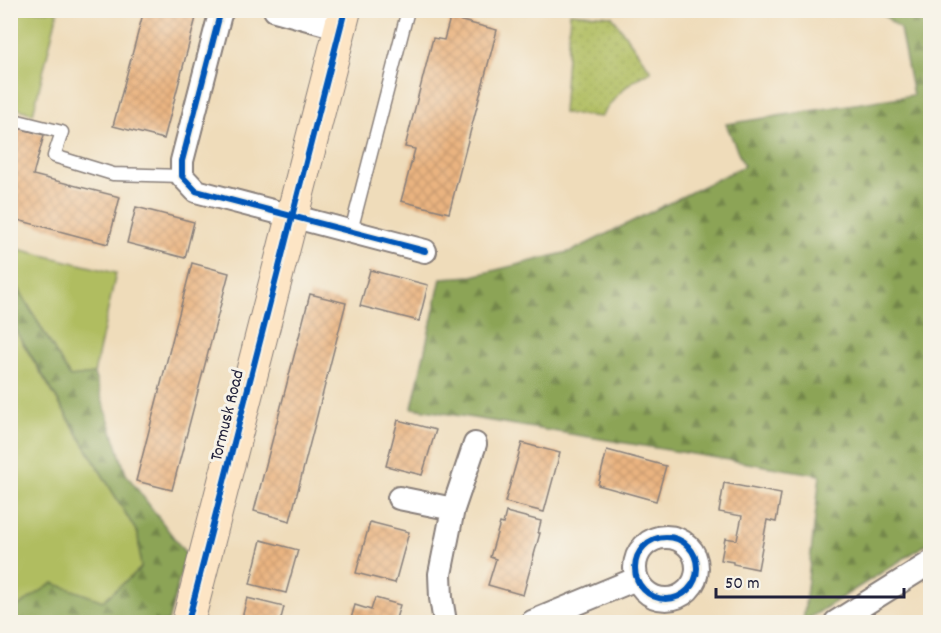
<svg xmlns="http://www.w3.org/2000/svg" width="941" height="633" viewBox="0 0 941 633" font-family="Dekko,sans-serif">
<defs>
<pattern id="forest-firs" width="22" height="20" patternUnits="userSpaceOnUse" patternTransform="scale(1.5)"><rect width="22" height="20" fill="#8ca456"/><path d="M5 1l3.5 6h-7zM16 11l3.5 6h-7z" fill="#728548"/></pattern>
<pattern id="park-dots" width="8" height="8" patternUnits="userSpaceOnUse" patternTransform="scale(1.5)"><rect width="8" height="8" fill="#b0bd60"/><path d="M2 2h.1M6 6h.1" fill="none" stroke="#97a254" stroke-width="1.8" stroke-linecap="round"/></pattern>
<pattern id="building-cross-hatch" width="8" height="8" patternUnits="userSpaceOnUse" patternTransform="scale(1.5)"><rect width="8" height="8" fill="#eab480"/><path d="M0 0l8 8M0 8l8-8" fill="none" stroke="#c89a70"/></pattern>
</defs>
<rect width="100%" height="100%" fill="#f7f3e8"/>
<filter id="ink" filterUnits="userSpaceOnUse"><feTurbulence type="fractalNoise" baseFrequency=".0167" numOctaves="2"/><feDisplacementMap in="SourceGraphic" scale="12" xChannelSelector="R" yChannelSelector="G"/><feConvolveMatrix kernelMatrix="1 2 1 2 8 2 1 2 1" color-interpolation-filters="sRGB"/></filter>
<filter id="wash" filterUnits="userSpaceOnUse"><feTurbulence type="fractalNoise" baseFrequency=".008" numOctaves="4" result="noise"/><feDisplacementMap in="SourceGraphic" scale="24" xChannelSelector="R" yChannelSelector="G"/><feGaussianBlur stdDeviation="1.35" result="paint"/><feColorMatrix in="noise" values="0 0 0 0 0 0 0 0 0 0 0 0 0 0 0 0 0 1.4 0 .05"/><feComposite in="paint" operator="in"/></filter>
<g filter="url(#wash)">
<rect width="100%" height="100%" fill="#efdcba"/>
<path fill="#b0bd60" stroke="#69704e" stroke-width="1.5" d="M11 10 58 11 33 114 11 106Z
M10 247 116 273 94 374 70 377 11 275Z
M10 322 138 534 141 568 103 601 53 583 11 611Z"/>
<path fill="url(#forest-firs)" stroke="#576348" stroke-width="1.5" d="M879 11H930V542L803 622 820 475 412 408 441 278 472 276 572 251 744 166 726 124 913 95 900 29Z
M10 275 70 377 94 374 126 474 186 554 168 622H11V611L53 583 103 601 141 568 138 534 11 322Z"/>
<path fill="url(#park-dots)" stroke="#69704e" stroke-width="1.5" d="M570 13 612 16 651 71C626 83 616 95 601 117L563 113Z"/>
<g id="blocks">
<path fill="url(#building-cross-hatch)" d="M144 10H198L164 139 113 126Z
M450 18 497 30 449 213 401 201 415 149 405 147 433 38 444 40Z
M10 126 44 135 33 175 120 197 108 244 10 218Z
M136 207 194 222 185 258 127 243Z
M192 263 229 273 172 490 136 481Z
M370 270 428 285 419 321 360 306Z
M310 294 346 303 290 521 254 511Z
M398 420 436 430 422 475 386 466Z
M522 443 560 453 544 512 505 502Z
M607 450 666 466 656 501 598 485Z
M724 483 781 494 776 522 767 520 758 569 733 564V562L721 560 725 538 737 540 742 516 719 512Z
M506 512 541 521 538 533H540L523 595 488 585 496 559 490 557 500 523 503 524Z
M370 522 409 532 395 583 356 573Z
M261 540 298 550 286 593 250 584Z
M247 598 284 607 280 622H241Z
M375 598 400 605 395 622H350L355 605 371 610Z"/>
</g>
</g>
<g filter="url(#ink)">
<use href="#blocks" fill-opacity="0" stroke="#887f7a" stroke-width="1.5"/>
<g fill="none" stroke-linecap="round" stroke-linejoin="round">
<defs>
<path id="lane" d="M10 119 62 132 54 156 113 174 182 176
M351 231 408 10"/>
<path id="street" d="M223 10 220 14 182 161V176L196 191 425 251
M275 10 340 28
M399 498 453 509
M635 568a31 31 0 1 1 62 0a31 31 0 1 1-62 0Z
M445 622 441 598 440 574 453 509 475 444
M532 622 636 579
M836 622 930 563"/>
<path id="secondary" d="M188 622 345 10"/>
</defs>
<use href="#lane" stroke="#887f7a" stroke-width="15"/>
<use href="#street" stroke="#887f7a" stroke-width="26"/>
<use href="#secondary" stroke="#887f7a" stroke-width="34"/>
<use href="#lane" stroke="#fff" stroke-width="12"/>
<use href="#street" stroke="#fff" stroke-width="22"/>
<use href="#secondary" stroke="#fde5c5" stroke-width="32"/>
<defs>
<path id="cycleway" d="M223 10 220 14 182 161V176L196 191 425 251
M635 568a31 31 0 1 1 62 0a31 31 0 1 1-62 0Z
M188 622 345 10"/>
</defs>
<use href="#cycleway" stroke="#f7f3e8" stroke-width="10"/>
<use href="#cycleway" stroke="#0057b8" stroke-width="6"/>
</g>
</g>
<g text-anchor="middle" stroke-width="6" stroke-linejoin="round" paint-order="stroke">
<g font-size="18" fill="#22223b" stroke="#f7f3e8">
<text transform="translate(226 415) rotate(-76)" y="6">Tormusk Road</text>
</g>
</g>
<rect width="941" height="633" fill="none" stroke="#f7f3e8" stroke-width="36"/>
<path d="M716 588v9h188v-9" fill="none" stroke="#22223b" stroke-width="3"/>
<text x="725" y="588" font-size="18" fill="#22223b" stroke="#f7f3e8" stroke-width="4.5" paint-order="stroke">50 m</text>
</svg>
